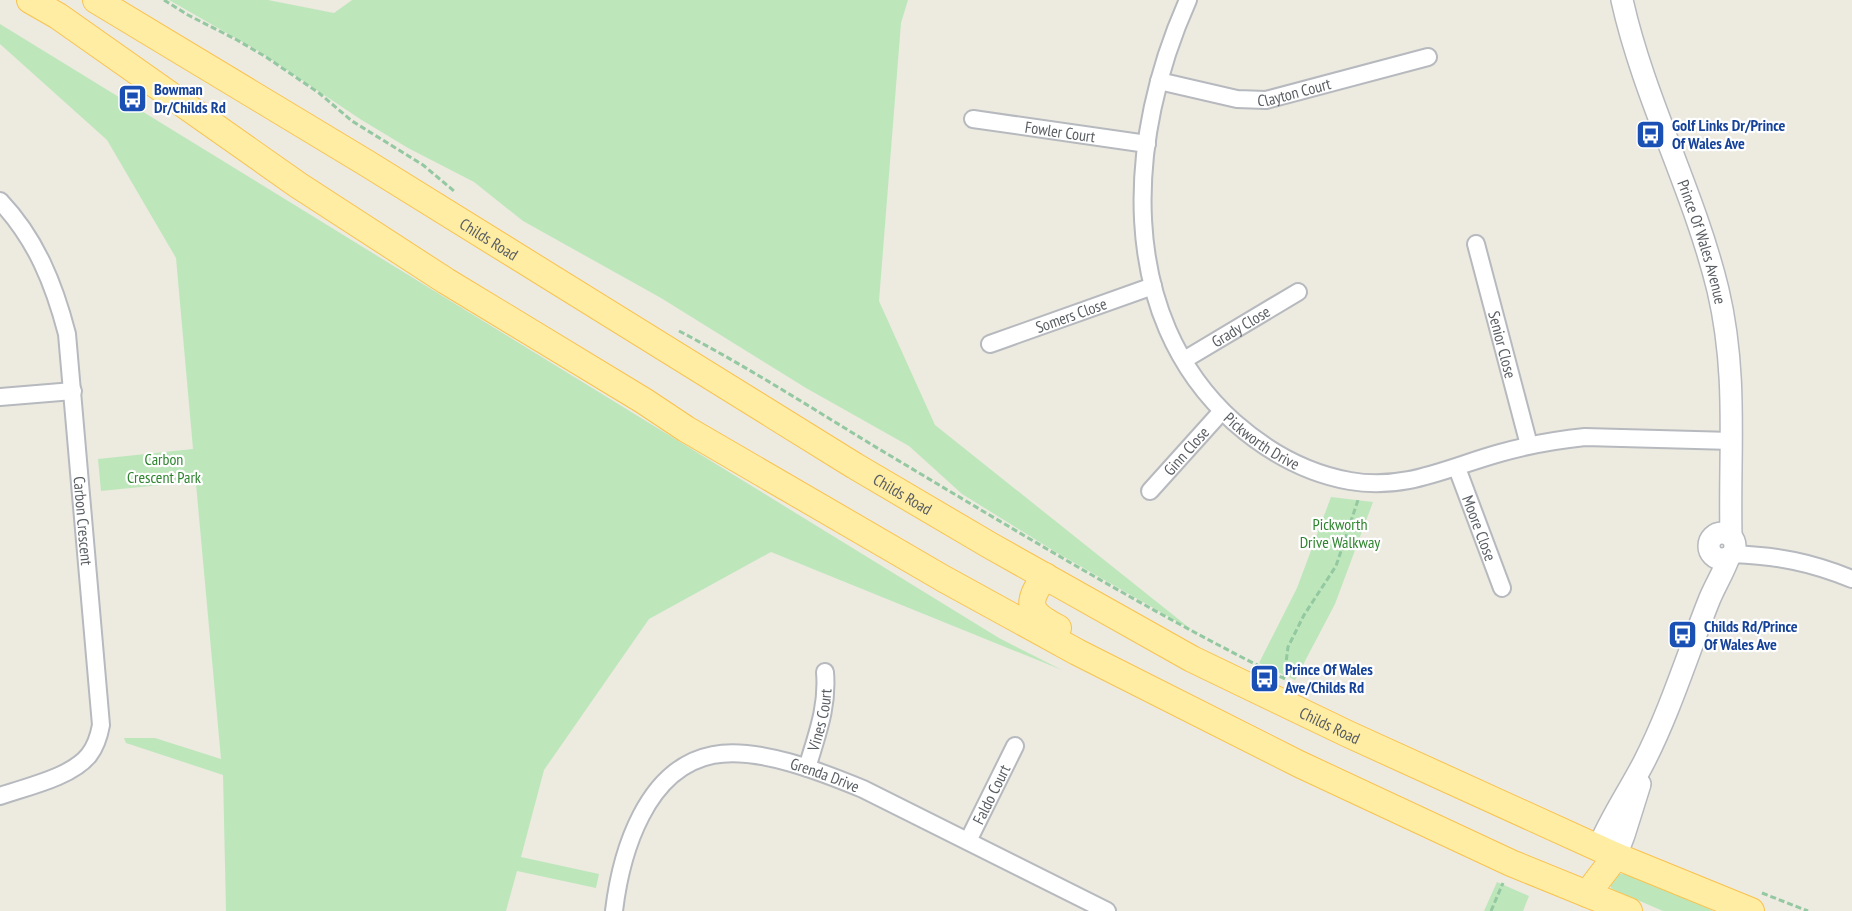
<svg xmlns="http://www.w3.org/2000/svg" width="1852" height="911" viewBox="0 0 1852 911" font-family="'PT Sans Narrow',sans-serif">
<rect width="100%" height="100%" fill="#edeae0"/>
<path fill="#bde7bb" d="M169 0H268L334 13 352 0H908L901 23 879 301 935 425 1192 630 1059 554 962 494 909 446 806 388 661 298 523 221 474 182 408 148 360 119 260 52Z
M0 24 999 638 1062 670 771 552 649 619 544 770 521 857 599 874 596 888 517 871 506 911H226L223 775 126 743 124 738H155L221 759 196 484 191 482 101 491 98 459 193 449 176 258 107 140 0 44Z
M1331 497 1373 502 1335 604 1295 680 1259 663 1297 588Z
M1616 874C1650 872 1684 896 1713 911H1663L1612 889 1609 884Z
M1497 882 1529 896 1523 911H1484Z"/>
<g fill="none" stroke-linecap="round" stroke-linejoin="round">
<defs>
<g id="minor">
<path id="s1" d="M1188 0C1127 136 1114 314 1234 422 1268 452 1305 473 1350 481 1405 491 1449 467 1500 453 1528 445 1556 440 1585 437L1732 441"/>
<path id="s2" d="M1159 81 1237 99 1266 100 1428 57"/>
<path id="s3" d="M973 119 1147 144"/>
<path id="s4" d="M0 201C36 239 54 284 67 334L101 725C99 736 96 746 89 755 72 777 26 787 0 796"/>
<path id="s5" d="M1476 244 1529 445"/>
<path id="s6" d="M990 344 1153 286"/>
<path id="s7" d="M1184 360 1298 292"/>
<path d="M0 397 73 391"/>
<path id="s8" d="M1457 468 1502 588"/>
<path id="s9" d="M1150 491 1222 411"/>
<path d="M1733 554C1778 556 1810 562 1852 579"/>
<path id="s10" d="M807 768C817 734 828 707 825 672"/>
<path id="s11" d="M968 841 1015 746"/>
<path id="s12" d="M614 911C621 852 646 768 713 755 756 746 822 772 863 789L1107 911"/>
</g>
<g id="tertiary">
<path id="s13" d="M1622 0C1644 99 1694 191 1718 290 1738 375 1729 450 1731 535"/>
<circle cx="1722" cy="546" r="13"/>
<path d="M1598 848C1611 817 1629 791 1644 762 1670 711 1687 656 1708 603 1714 587 1723 574 1729 557"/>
<path d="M1616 856 1624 835 1640 784"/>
</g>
<g id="primary">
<path d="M30 0 58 16 298 185 446 281 644 401 686 429 944 579 1077 652 1299 764 1511 863 1629 911"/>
<path id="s14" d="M96 0 368 164 855 466 991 546 1192 659 1348 734 1616 856 1751 911"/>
<path d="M1045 576C1025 604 1028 612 1058 628"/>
<path d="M1587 894 1616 856"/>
</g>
</defs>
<use href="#minor" stroke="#b6b9be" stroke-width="20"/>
<use href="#tertiary" stroke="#b6b9be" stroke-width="24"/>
<use href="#primary" stroke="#f9c24e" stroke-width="28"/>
<path stroke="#93c8a1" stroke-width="3" stroke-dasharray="6 3" stroke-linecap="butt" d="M164 0 188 15 237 40 266 57 319 93 352 121 423 165 454 191
M679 331C748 367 813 409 879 449 1013 529 1147 611 1287 680
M1284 678 1288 647 1304 615 1336 566 1358 500
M1762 893 1808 911
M1491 911 1503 883"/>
<use href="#minor" stroke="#fff" stroke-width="16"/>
<use href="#tertiary" stroke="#fff" stroke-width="21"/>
<use href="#primary" stroke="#ffeda4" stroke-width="26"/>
</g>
<defs>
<symbol id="bus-square" viewBox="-11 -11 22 22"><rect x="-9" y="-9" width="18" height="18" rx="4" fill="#1a4fb4" stroke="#fff"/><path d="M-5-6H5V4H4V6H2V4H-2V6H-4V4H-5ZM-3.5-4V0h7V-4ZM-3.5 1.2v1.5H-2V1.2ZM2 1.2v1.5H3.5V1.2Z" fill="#fff"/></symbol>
</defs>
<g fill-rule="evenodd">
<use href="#bus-square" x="116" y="82" width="33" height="33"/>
<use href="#bus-square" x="1634" y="118" width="33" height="33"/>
<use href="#bus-square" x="1666" y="618" width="33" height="33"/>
<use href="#bus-square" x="1248" y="662" width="33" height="33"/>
</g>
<g text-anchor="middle" stroke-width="4.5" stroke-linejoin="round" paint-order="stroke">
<g font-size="16" font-weight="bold" fill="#164399" stroke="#fff" text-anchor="start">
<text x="154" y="95">Bowman<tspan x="154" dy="18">Dr/Childs Rd</tspan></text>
<text x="1672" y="131">Golf Links Dr/Prince<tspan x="1672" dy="18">Of Wales Ave</tspan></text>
<text x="1704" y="632">Childs Rd/Prince<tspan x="1704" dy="18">Of Wales Ave</tspan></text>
<text x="1285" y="675">Prince Of Wales<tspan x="1285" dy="18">Ave/Childs Rd</tspan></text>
</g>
<g font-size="16" fill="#595e63" stroke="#fff">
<text dy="6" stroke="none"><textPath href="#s2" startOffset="138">Clayton Court</textPath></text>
<text dy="6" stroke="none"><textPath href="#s3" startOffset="88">Fowler Court</textPath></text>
<text dy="6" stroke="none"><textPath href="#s14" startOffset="460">Childs Road</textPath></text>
<text dy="6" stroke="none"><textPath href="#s13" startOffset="255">Prince Of Wales Avenue</textPath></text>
<text dy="6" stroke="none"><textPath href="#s6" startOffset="86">Somers Close</textPath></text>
<text dy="6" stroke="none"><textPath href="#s7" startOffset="66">Grady Close</textPath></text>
<text dy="6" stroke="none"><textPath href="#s5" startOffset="104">Senior Close</textPath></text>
<text dy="6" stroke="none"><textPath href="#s1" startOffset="488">Pickworth Drive</textPath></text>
<text dy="6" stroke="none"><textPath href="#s9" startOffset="54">Ginn Close</textPath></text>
<text dy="6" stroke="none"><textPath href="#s14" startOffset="946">Childs Road</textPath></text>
<text dy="6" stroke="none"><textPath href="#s4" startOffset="338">Carbon Crescent</textPath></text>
<text dy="6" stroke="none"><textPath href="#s8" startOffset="64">Moore Close</textPath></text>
<text dy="6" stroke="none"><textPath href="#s10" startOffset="50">Vines Court</textPath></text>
<text dy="6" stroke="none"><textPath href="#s14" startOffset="1432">Childs Road</textPath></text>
<text dy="6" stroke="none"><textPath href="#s12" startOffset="312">Grenda Drive</textPath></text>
<text dy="6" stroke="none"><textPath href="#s11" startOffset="52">Faldo Court</textPath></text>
</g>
<g font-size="16" fill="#2f842f" stroke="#fff">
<text x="164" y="465">Carbon<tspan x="164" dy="18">Crescent Park</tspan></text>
<text x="1340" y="530">Pickworth<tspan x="1340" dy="18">Drive Walkway</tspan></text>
</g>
</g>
</svg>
